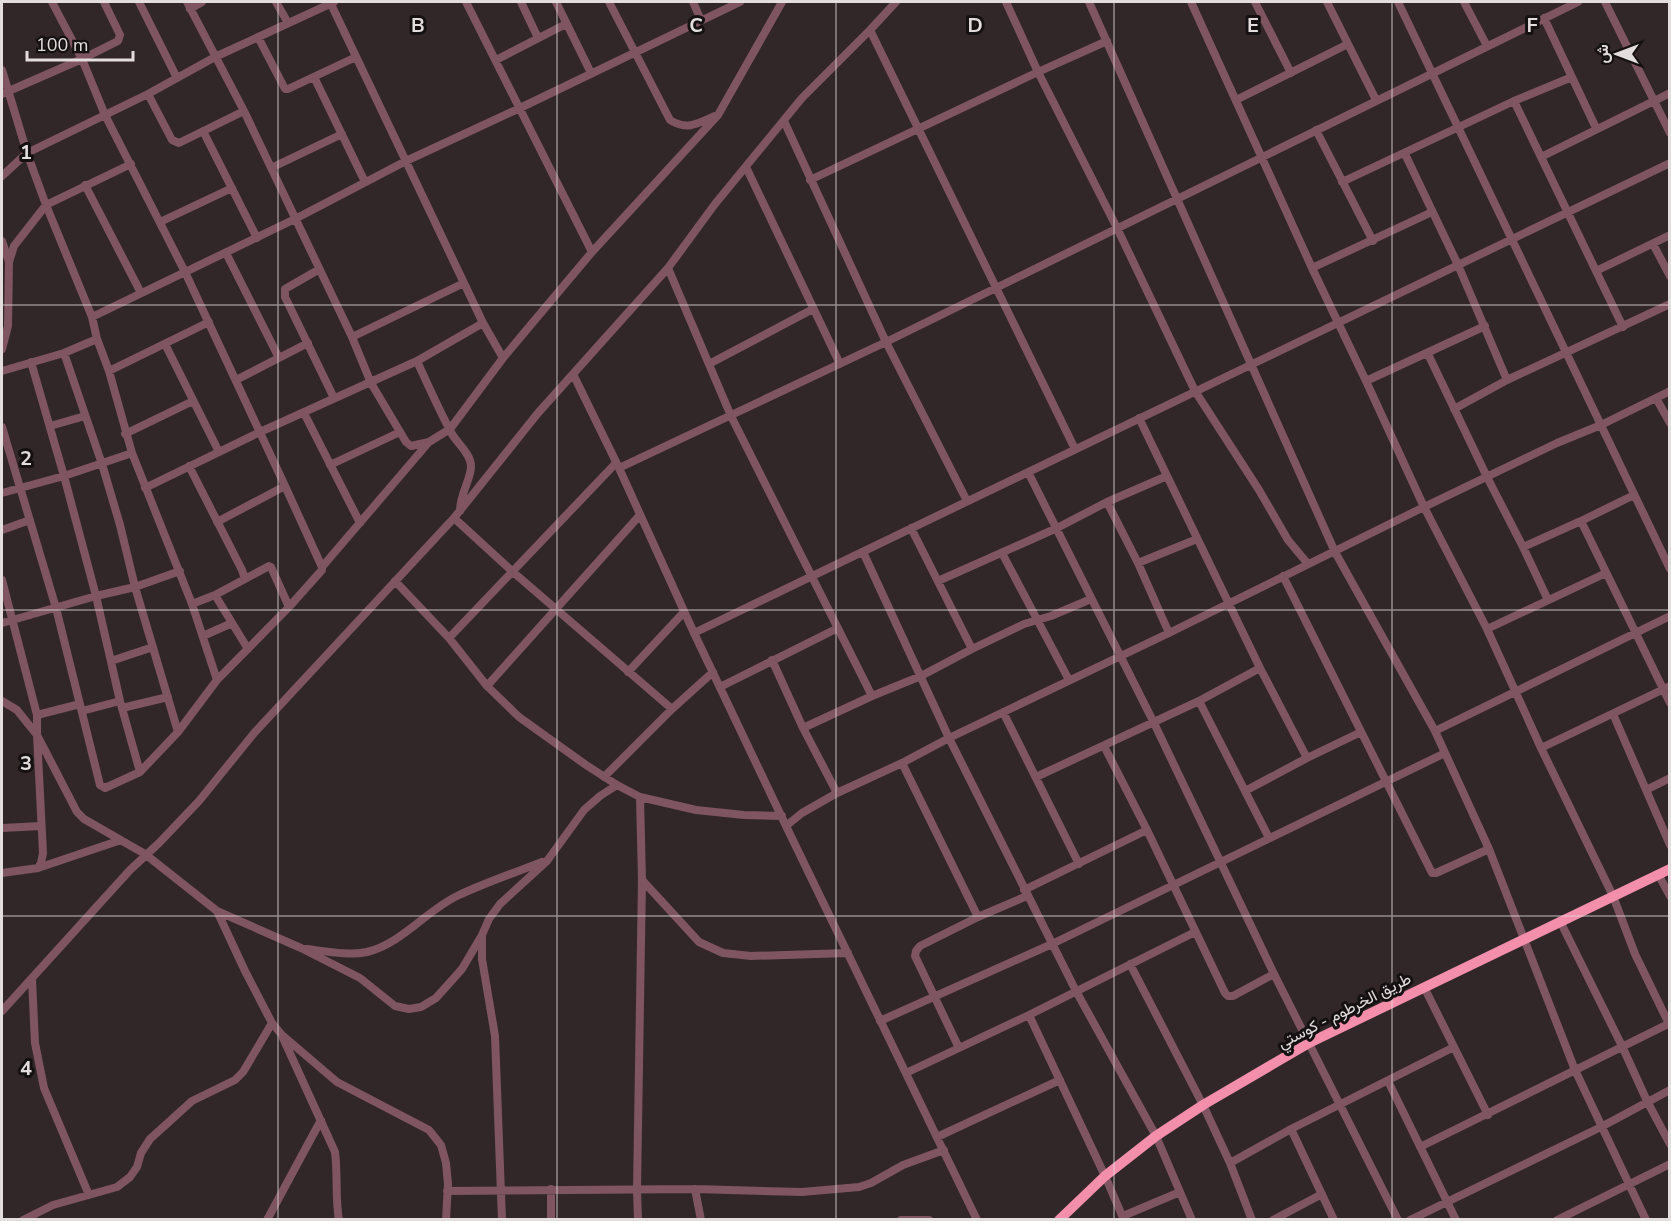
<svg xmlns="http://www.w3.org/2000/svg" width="1671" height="1221" viewBox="0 0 1671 1221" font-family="'Nunito Sans',Vazirmatn,sans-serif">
<rect width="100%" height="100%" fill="#312729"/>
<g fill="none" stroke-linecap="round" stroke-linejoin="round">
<path stroke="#7e5560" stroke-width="8" d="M139 2 177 78
M187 2 244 111 352 337 371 383 406 442 411 446 429 442 450 429 503 358 592 252 718 115 782 2
M276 2 288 23
M330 2 464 283 483 323 503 358
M466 2 592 252
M521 2 538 38
M556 2 591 73
M609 2 670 120C687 131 699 123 715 116
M693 2 701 20
M1006 2 1038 72 1117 228 1195 391 1259 490 1288 540 1308 564
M1089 2 1335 552 1435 731 1489 849 1575 1070 1646 1220
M1191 2 1312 268 1366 381 1424 507 1487 629 1541 748 1613 896 1635 954 1670 1026
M1255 2 1291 73
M1327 2 1376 100
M1398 2 1670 569
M1464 2 1487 46
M1605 2 1670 133
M190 9 202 2
M1544 18 1596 128
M870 30 1075 449
M258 37 285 89H288L356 57
M496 60 566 24
M2 70 27 153 46 205 92 317 97 339 109 371 132 453 192 604 217 680 289 607 322 570V567L285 486 185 272 105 115 82 59 52 2
M314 77 365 182
M2 94 82 59 118 41 120 35 104 2
M148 94 172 140 179 143 244 111
M1236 100 1348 44
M1514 101 1623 327
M784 121 886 342 967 501
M1316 130 1373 241
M203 131 257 238
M1405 154 1458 265 1507 380
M1541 157 1670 93
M746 167 840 364
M271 168 342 134
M2 176 27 153 148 94 215 57 334 2
M810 180 1038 72 1107 41
M1342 182 1514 101 1572 77
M85 185 141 293
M160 222 232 188
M2 241 9 262
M1653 244 1670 276
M226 253 279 358
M668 268 731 416 872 696
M1312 268 1432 212
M318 270 285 289V297L334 398
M1596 271 1670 235
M92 317 295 219 406 161 520 108 740 2
M352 337 464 283
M165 344 219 452
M2 349 8 326 9 262 14 246 46 205 131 164
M64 353 102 464 120 525 135 587 178 732
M1428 354 1487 477 1523 547 1548 600
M417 361C428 385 439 410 452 434 457 443 471 454 471 466 471 480 460 493 460 511
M709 364 813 309
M2 371 64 353 97 339
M109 371 209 322
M573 374 619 468 694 633 786 826
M236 380 308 343
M1366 381 1485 326
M1656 398 1670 423
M1454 409 1507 380 1670 304
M304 413 360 523
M1139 418 1260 668 1307 758
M50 426 85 416
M2 427 56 608 100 785 105 788 140 772 120 701 96 596 64 476 31 362
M125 434 193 401
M330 465 400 432
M189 466 242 570 245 579 215 595 192 604
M619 468 886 342 1578 2
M1028 472 1154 723 1274 974 1398 1220
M145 488 260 432 417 361 483 323
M2 493 64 476 132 453
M1634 495 1581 521 1670 703
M1107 502 1138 563 1169 633
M454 518 513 572 672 709
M217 522 285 486
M911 528 972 649
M2 530 30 520
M1523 547 1581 521
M863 552 949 738 1076 991 1156 1136 1192 1220
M1002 553 1069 680
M1138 563 1197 539
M322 567 429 442
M1283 576 1432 873H1436L1489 849
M245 579 269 566 271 567 289 607
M2 580 37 715V735L77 812 84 819 145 854 217 911 301 948 360 978 395 1006 409 1009 421 1007 436 998 462 969 482 935
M395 581 449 638 487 686 519 717 586 765 617 785 640 797 696 810 744 815 782 816
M938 581 1057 528 1107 502 1167 476
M215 595 248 649
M2 623 96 596 135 587 180 571
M1487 629 1606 573
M694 633 1670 163
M203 636 232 623
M449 638 616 463
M772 660 803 728 837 793
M111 661 153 647
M628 672 684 612
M487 686 640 515
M720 687 838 628
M2 701 17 710 37 735 43 853 41 863 38 868
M1199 701 1269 838
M122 708 168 697
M82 711 120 701
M1003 712 1079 864
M1613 714 1670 845
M37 715 80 704
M803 728 872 696 921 676 972 649 1024 624 1051 616 1091 599
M1435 731 1670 616
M1104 746 1147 830 1225 993 1228 996H1233L1274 974
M1541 748 1670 686
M902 763 978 917
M140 772 178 732 217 680
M604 777 672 709 713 672
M1036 777 1199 701 1260 668
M1646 790 1670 778
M1245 791 1307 758 1361 732
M2 828 41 826
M2 873 38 868 121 840
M1658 874 1670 896
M642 880 699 942 723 953 751 956 848 953
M1024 890 1147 830
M217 911 245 971 272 1023 282 1035 337 1082 429 1130 441 1145 446 1163 448 1184 446 1220
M1560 921 1622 1046 1647 1101 1670 1144
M307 949C324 951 350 956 367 952 401 944 426 911 457 896 484 883 514 873 542 862
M1130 964 1203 1105 1230 1163 1252 1220
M32 979 35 1043 44 1088 89 1195
M1424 987 1488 1115
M2 1011 130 870 159 843 199 801 255 732 454 518 538 413 668 268 715 204 802 98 870 30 896 2
M1029 1015 1105 1176 1124 1220
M880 1021 1052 944 1445 753
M283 1038 335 1152C338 1175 335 1198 339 1220
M959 1048 915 956 916 951 920 946 978 917 1027 896
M906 1073 1029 1015 1195 932
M1388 1081 1456 1220
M1291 1129 1334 1220
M937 1137 1060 1080
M1420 1147 1670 1023
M1230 1163 1291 1129 1454 1047
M551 1189V1220
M695 1189 701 1220
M447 1191 695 1189 802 1192 859 1187 871 1183 903 1165 944 1150
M1123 1216 1180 1192
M23 1220 53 1205 117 1187 130 1177 137 1167 141 1153 150 1139 192 1101 235 1080 243 1072 272 1023
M267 1220 321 1120
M502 1220 495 1036 482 959V935L489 919 500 904 547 861 584 810 600 796 617 785
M638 1220 637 1189 642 880 640 797
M901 1220H929
M977 1220 786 826 802 813 837 793 902 763 949 738 1169 633 1424 507 1557 443 1601 425 1670 391
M1273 1220 1322 1194
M1410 1220 1601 1127 1670 1090
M1557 1220 1670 1164"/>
<path stroke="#f38eab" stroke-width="10" d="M1059 1220 1105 1176 1156 1136 1203 1105 1309 1043 1670 869"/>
</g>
<path fill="none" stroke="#e3ddde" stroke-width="1.5" stroke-opacity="0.55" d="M278 2V1220M557 2V1220M836 2V1220M1114 2V1220M1392 2V1220M2 305H1670M2 610H1670M2 916H1670"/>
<g text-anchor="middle" stroke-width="6" stroke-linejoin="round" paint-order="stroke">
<g font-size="16" fill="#e3ddde" stroke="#151112">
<text transform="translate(1344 1010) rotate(-27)" y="6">طريق الخرطوم - كوستي</text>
</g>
</g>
<g font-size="20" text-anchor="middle" font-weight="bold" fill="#e3ddde" stroke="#151112" stroke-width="6" stroke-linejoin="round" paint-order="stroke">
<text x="418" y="32">B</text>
<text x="696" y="32">C</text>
<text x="975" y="32">D</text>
<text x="1253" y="32">E</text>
<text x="1532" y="32">F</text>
<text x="26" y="159">1</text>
<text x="26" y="465">2</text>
<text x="26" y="770">3</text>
<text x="26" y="1075">4</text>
</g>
<rect width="1671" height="1221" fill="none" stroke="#e3ddde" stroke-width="6"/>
<g transform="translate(1617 54) rotate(270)" stroke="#151112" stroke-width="4.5" paint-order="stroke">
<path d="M0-4.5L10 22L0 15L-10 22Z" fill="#e3ddde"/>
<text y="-9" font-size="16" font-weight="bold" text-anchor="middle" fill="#e3ddde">ش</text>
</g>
<path d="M27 51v9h106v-9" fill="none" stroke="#e3ddde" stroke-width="3"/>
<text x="36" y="51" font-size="18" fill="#e3ddde" stroke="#151112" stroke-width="4.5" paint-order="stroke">100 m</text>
</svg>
